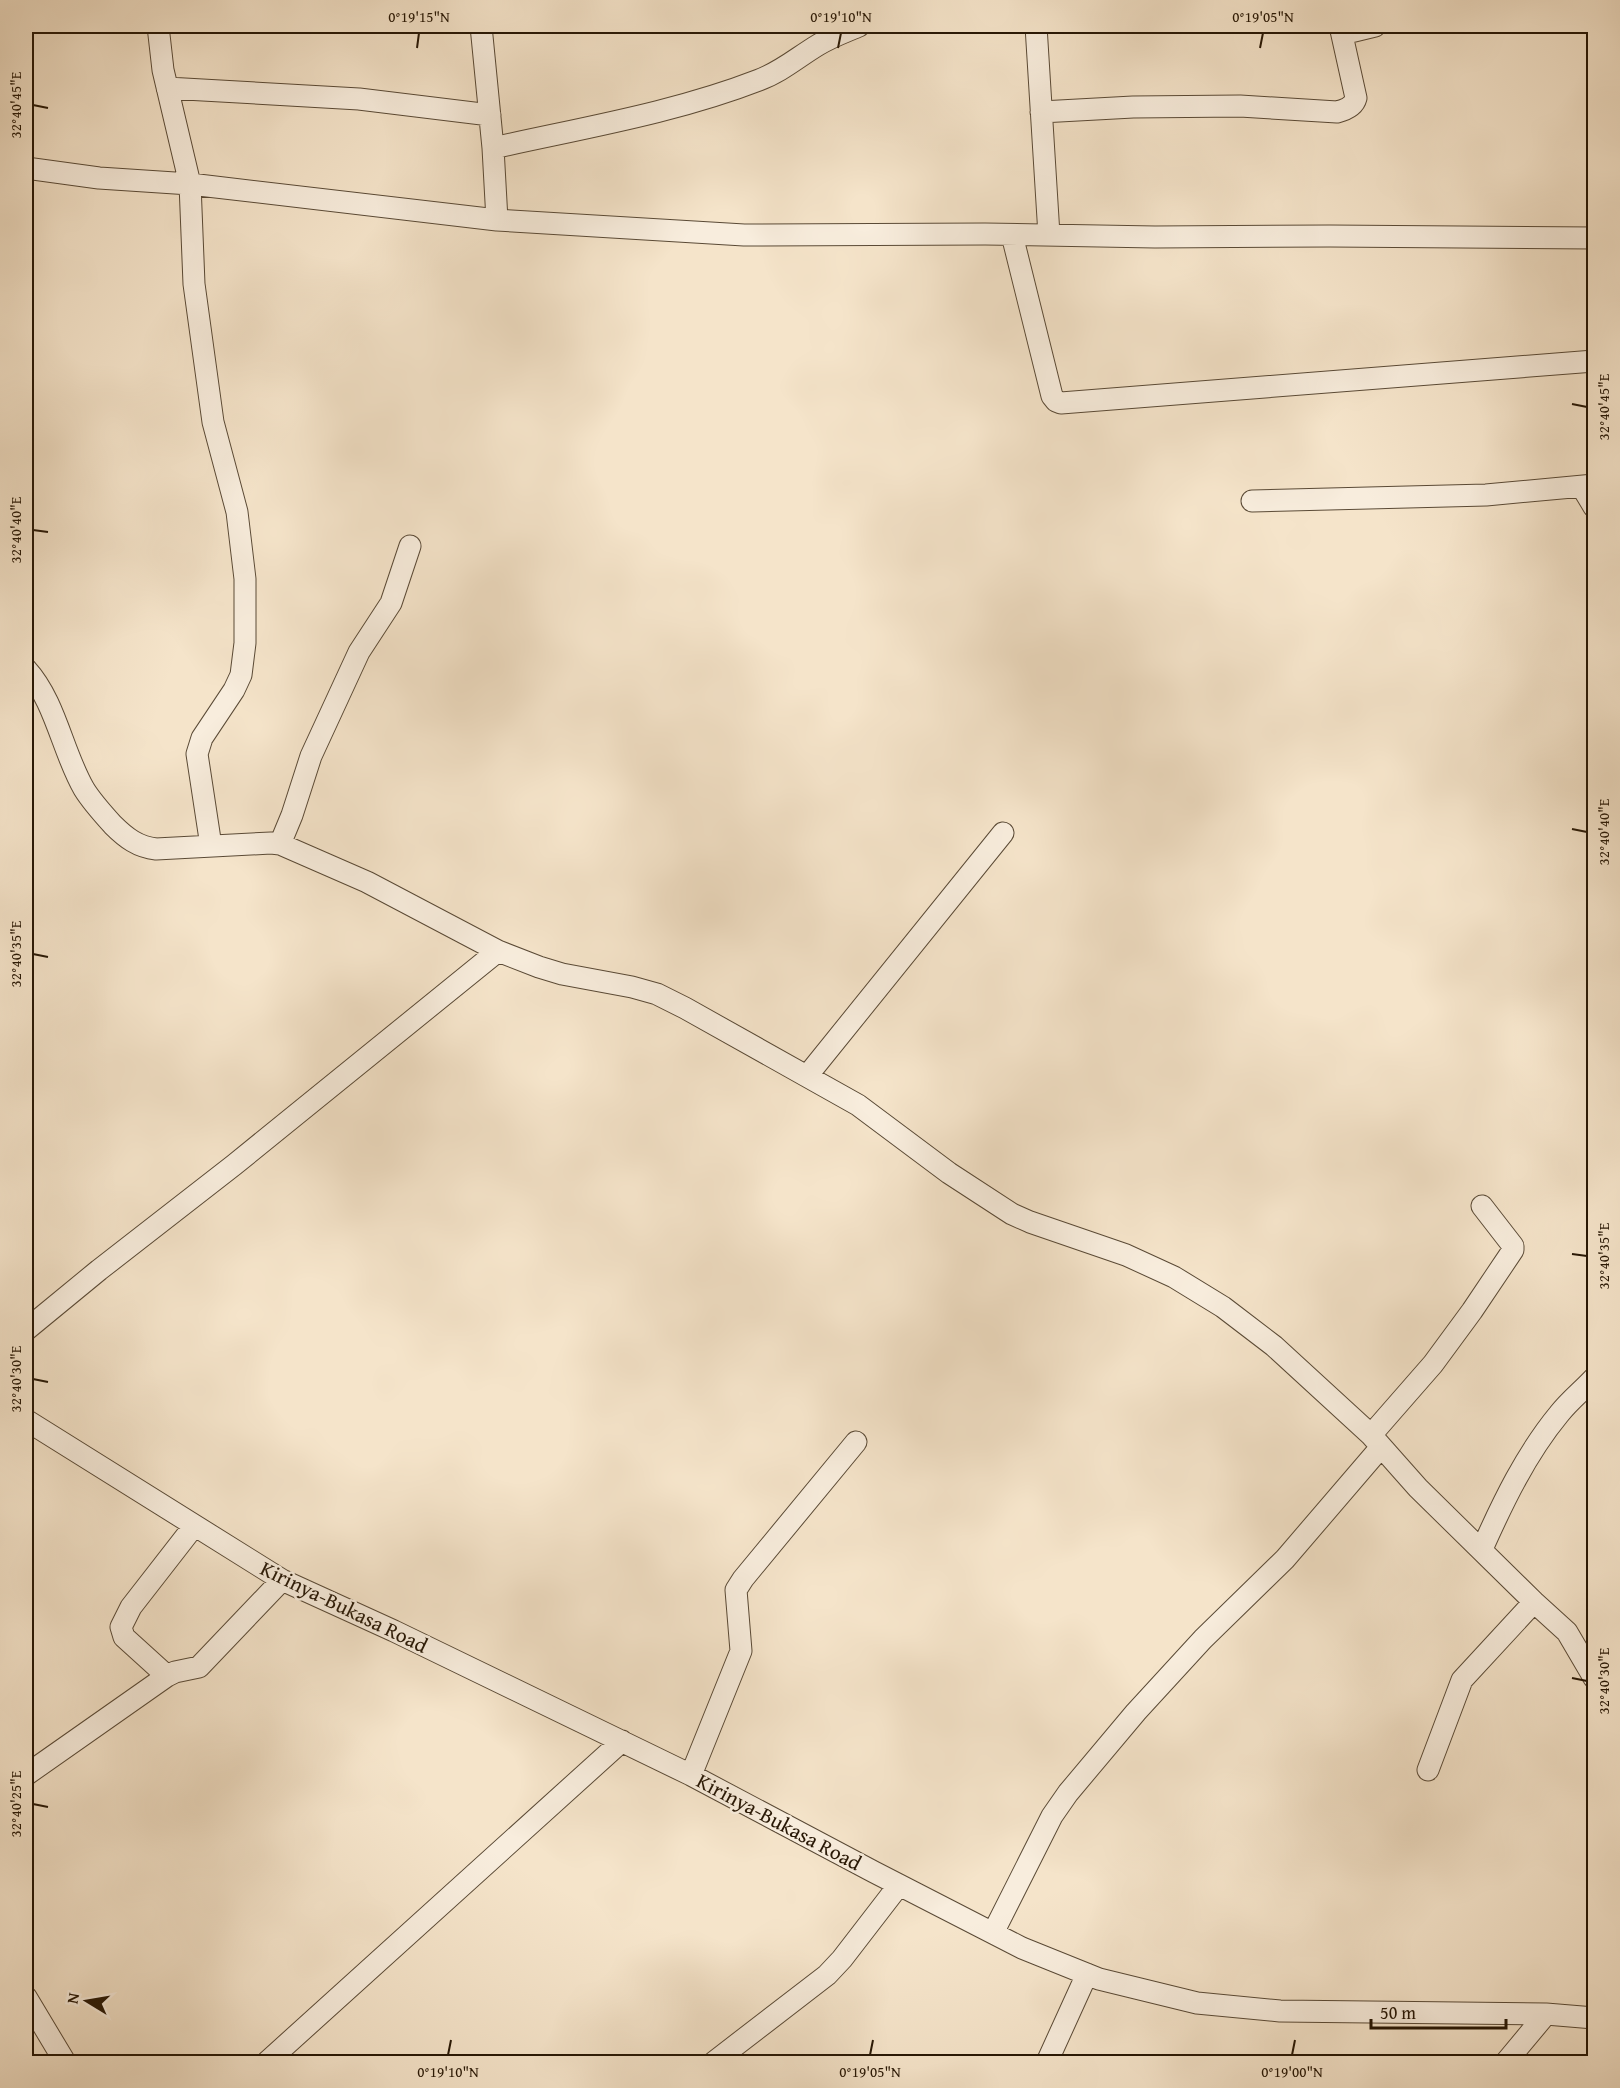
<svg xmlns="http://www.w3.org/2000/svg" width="1620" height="2088" viewBox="0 0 1620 2088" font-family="'Gentium Book Plus',serif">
<rect width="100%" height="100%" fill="#f5e4ca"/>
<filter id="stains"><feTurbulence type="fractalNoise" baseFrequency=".00333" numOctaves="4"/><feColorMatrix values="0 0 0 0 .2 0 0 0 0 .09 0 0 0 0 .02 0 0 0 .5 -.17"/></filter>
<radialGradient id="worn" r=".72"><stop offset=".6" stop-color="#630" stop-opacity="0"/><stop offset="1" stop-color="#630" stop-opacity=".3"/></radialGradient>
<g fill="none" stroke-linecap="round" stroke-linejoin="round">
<defs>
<path id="street" d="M158 26 163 70 190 184 194 284 213 422 237 512 245 579V643L241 675 234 690 202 738 197 754 211 846
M481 26 493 148 497 220
M1036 26 1049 235
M1342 34 1375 26
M167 88 359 99 490 115
M1041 112 1133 107 1240 106 1337 112C1345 110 1354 106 1356 98L1340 26
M493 148C582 128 674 113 759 80 781 72 798 57 818 45 831 37 845 32 859 26
M26 168 99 178 190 184 497 220 744 235 985 234 1155 237 1330 236 1594 238
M1012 235 1052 396 1056 401 1061 403 1594 361
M1582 487 1594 507
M1252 501 1486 495 1594 485
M26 669C56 702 62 751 84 789 92 802 103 814 113 825 126 838 138 847 156 849L271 843 280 844 367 882 498 951 539 967 562 974 632 987 657 994 685 1008 858 1105 949 1173 1012 1214 1030 1222 1126 1255 1174 1277 1223 1307 1274 1346 1371 1435 1418 1488 1534 1602 1567 1632 1594 1678
M280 844 292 815 311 756 359 652 391 603 410 546
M807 1076 1003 833
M26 1330 99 1270 234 1165 498 951
M26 1420 282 1580 394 1631 691 1775 874 1872 1022 1948 1099 1979 1197 2003 1280 2011 1546 2014 1594 2018
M1371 1435 1433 1364 1472 1311 1513 1250V1246L1482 1206
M1482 1549C1503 1502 1526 1454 1559 1414 1569 1401 1583 1390 1594 1378
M167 1676 124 1637 121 1627 131 1607 194 1526
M1428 1770 1462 1680 1534 1602
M26 1775 167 1676 175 1672 199 1667 282 1580
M691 1775 741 1651 736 1590 743 1579 856 1442
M993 1933 1052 1816 1068 1793 1136 1712 1203 1639 1285 1559 1381 1447
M26 1997 65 2062
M267 2062 622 1741
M714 2062 827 1975 842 1959 899 1885
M1047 2062 1087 1974
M1506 2062 1546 2014"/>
</defs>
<use href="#street" stroke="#5a4a36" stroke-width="23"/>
<use href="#street" stroke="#f8eddd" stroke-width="21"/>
</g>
<path fill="none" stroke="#271705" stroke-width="2" d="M417 48 419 33M838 48 841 33M1260 48 1263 33M33 105 48 108M1572 404 1587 407M33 530 48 532M1572 829 1587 832M33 954 48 957M1572 1254 1587 1256M33 1379 48 1382M1572 1678 1587 1681M33 1804 48 1807M448 2055 451 2040M870 2055 873 2040M1292 2055 1295 2040"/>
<g text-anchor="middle" stroke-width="5" stroke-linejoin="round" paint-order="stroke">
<g font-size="21" fill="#271705" stroke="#f8eddd">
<text transform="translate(344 1607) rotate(26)" y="7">Kirinya-Bukasa Road</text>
<text transform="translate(779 1822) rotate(28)" y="7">Kirinya-Bukasa Road</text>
</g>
</g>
<rect width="1620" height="2088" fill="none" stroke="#f5e4ca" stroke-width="66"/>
<g transform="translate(87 2001) rotate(281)" stroke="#f8eddd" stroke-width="4.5" paint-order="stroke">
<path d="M0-4.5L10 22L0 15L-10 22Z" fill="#271705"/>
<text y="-9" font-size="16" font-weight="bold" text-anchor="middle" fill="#271705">N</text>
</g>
<path d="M1371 2019v9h135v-9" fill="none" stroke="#271705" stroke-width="3"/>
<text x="1380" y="2019" font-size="18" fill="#271705" stroke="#f8eddd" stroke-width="4.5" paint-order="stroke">50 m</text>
<rect x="33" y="33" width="1554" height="2022" fill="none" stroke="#271705" stroke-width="2"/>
<g font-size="15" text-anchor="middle" fill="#271705">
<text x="419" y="22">0°19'15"N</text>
<text x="841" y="22">0°19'10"N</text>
<text x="1263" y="22">0°19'05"N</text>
<text transform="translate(16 105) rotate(-90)" y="5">32°40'45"E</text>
<text transform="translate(1604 407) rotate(-90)" y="5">32°40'45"E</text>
<text transform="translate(16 530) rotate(-90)" y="5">32°40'40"E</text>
<text transform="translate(1604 832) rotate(-90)" y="5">32°40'40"E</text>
<text transform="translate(16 954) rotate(-90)" y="5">32°40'35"E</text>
<text transform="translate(1604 1256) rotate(-90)" y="5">32°40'35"E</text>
<text transform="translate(16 1379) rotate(-90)" y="5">32°40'30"E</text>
<text transform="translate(1604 1681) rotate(-90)" y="5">32°40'30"E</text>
<text transform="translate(16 1804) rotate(-90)" y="5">32°40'25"E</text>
<text x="448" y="2077">0°19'10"N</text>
<text x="870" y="2077">0°19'05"N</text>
<text x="1292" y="2077">0°19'00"N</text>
</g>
<rect width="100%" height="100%" filter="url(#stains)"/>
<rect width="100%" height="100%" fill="url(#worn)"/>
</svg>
